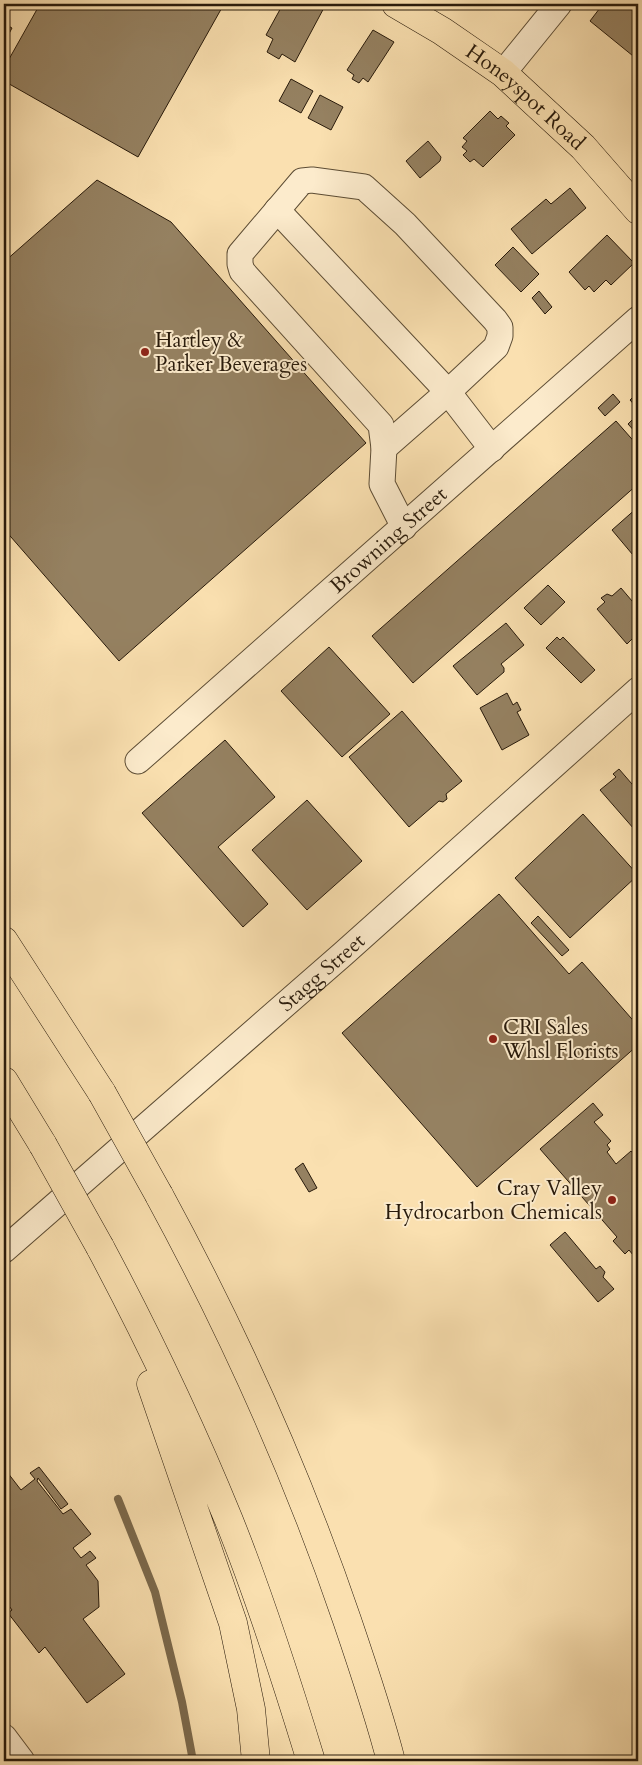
<svg xmlns="http://www.w3.org/2000/svg" width="642" height="1765" viewBox="0 0 642 1765" font-family="Cardo,serif">
<rect width="100%" height="100%" fill="#fae0b0"/>
<filter id="stains"><feTurbulence type="fractalNoise" baseFrequency=".004" numOctaves="4"/><feColorMatrix values="0 0 0 0 .2 0 0 0 0 .09 0 0 0 0 .02 0 0 0 .5 -.17"/></filter>
<radialGradient id="worn" r=".72"><stop offset=".6" stop-color="#630" stop-opacity="0"/><stop offset="1" stop-color="#630" stop-opacity=".3"/></radialGradient>
<g fill="none" stroke-linecap="round" stroke-linejoin="round">
<path stroke="#7b694c" stroke-width="8" d="M118 1499 155 1592 182 1702 193 1761"/>
</g>
<path fill="#958161" stroke="#281a0b" d="M40 4 137 5 224 4 138 157 4 81V68Z
M283 4H326L295 62 282 54 279 59 267 52 273 39 266 35Z
M603 4H638V60L590 21Z
M5 24 12 28 4 43V26Z
M373 30 394 42 368 82 363 78 359 83 352 79 354 75 347 70Z
M291 79 313 91 301 113 279 101Z
M320 95 343 107 331 130 308 118Z
M490 111 498 119 501 116 509 123 506 126 515 135 483 167 474 159 470 162 463 155 467 151 462 147 467 141 463 138Z
M428 141 441 157 440 161 420 178 406 161Z
M97 180 171 222 366 443 119 661 4 529V262Z
M570 188 586 208 532 254 511 229 546 199 551 204Z
M607 235 634 263 611 285 606 280 594 292 589 286 585 290 569 272Z
M513 247 539 274 521 292 495 265Z
M539 291 552 307 545 314 532 298Z
M638 392V409L630 400Z
M613 394 620 402 605 416 598 408Z
M634 418 638 423V435L628 424Z
M616 421 638 446V484L413 683 372 636Z
M638 507V561L612 530Z
M548 585 565 602 541 625 524 608Z
M621 588 638 608V633L627 644 597 609 605 602 601 598 607 594 612 596Z
M506 623 524 645 501 664 504 668V672L477 695 453 666Z
M557 637 560 640 563 637 595 670 581 683 546 648Z
M329 647 390 714 342 757 281 691Z
M507 693 513 705 517 702 521 710 517 712 529 735 502 750 480 708Z
M402 711 462 781 446 794 447 799 443 802 439 801 409 827 349 757Z
M225 740 275 797 218 847 268 904 243 927 142 813Z
M619 769 638 791V825L634 829 600 790 616 777 613 774Z
M307 800 362 861 307 910 252 850Z
M583 814 638 875 570 938 515 878Z
M499 894 569 974 582 962 638 1026V1045L477 1187 342 1033Z
M538 916 569 950 562 956 531 923Z
M593 1103 603 1115 594 1122 611 1141 607 1145 610 1149 607 1152 616 1164 631 1151 638 1159V1261L629 1250 625 1254 613 1241 617 1237 540 1149Z
M303 1163 317 1188 309 1192 295 1169Z
M565 1232 596 1269 600 1266 605 1272 603 1277 614 1289 598 1302 550 1245Z
M39 1467 68 1504 61 1509 38 1478 37 1481 63 1514 71 1509 91 1534 73 1548 81 1558 90 1551 96 1558 86 1565 98 1581 99 1607 83 1619 125 1674 87 1703 45 1647 39 1653 8 1613 12 1610 4 1599V1468L21 1490 35 1479 30 1473Z"/>
<g fill="none" stroke-linecap="round" stroke-linejoin="round">
<defs>
<g id="minor">
<path d="M503 73 559 4"/>
<path d="M277 210 448 392 384 448"/>
<path d="M404 527 382 484 384 448 381 425 242 271 240 264V254L302 181 312 180 364 187 405 224 495 320 500 327V336L496 347 448 392 492 449"/>
<path id="s1" d="M138 761 638 319"/>
<path id="s2" d="M4 1250 343 954 638 690"/>
<path d="M4 1737 22 1761"/>
</g>
<g id="major">
<path id="s3" d="M396 4 442 31 503 73 583 147 638 210"/>
</g>
<path id="highway" d="M4 941 102 1093
M4 1081 43 1145
M159 1195C233 1331 297 1473 347 1620 363 1667 379 1714 391 1761
M100 1247C147 1335 190 1425 228 1518 260 1597 286 1679 311 1761
M151 1384 233 1623 251 1709 256 1761"/>
</defs>
<use href="#minor" stroke="#5c4c34" stroke-width="27"/>
<use href="#major" stroke="#281a0b" stroke-width="29"/>
<use href="#highway" stroke="#281a0b" stroke-width="29"/>
<use href="#minor" stroke="#fcebcc" stroke-width="25"/>
<use href="#major" stroke="#fae0b0" stroke-width="28"/>
<use href="#highway" stroke="#fae0b0" stroke-width="28"/>
<defs>
<path id="highway-bridge" d="M102 1093 159 1195
M43 1145 100 1247"/>
</defs>
<use href="#highway-bridge" stroke="#281a0b" stroke-width="29" stroke-linecap="butt"/>
<use href="#highway-bridge" stroke="#fae0b0" stroke-width="28"/>
</g>
<g fill="#8f2418" stroke="#fcebcc" stroke-width="2">
<circle cx="145" cy="352" r="5"/>
<circle cx="493" cy="1039" r="5"/>
<circle cx="612" cy="1200" r="5"/>
</g>
<g text-anchor="middle" stroke-width="4" stroke-linejoin="round" paint-order="stroke">
<g font-size="21" fill="#281a0b" stroke="#fcebcc">
<text dy="7" stroke="none"><textPath href="#s3" startOffset="160">Honeyspot Road</textPath></text>
<text dy="7" stroke="none"><textPath href="#s1" startOffset="334">Browning Street</textPath></text>
<text dy="7" stroke="none"><textPath href="#s2" startOffset="422">Stagg Street</textPath></text>
</g>
<g font-size="21" fill="#281a0b" stroke="#fcebcc" text-anchor="start">
<text x="155" y="347">Hartley &amp;<tspan x="155" dy="24">Parker Beverages</tspan></text>
<text x="503" y="1034">CRI Sales<tspan x="503" dy="24">Whsl Florists</tspan></text>
<text x="602" y="1195" text-anchor="end">Cray Valley<tspan x="602" dy="24">Hydrocarbon Chemicals</tspan></text>
</g>
</g>
<rect width="642" height="1765" fill="none" stroke="#fae0b0" stroke-width="20"/>
<rect x="5" y="5" width="632" height="1755" fill="none" stroke="#281a0b" stroke-width="2.5"/>
<rect x="10" y="10" width="622" height="1745" fill="none" stroke="#281a0b"/>
<rect width="100%" height="100%" filter="url(#stains)"/>
<rect width="100%" height="100%" fill="url(#worn)"/>
</svg>
